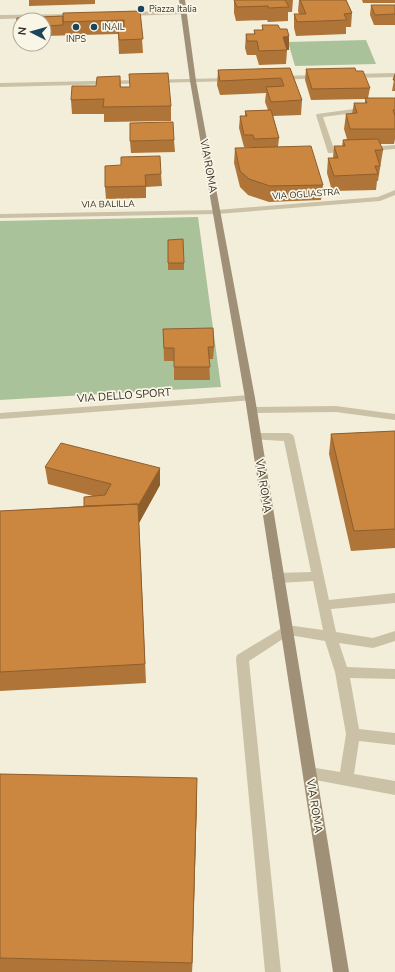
<svg xmlns="http://www.w3.org/2000/svg" width="395" height="972" viewBox="0 0 395 972" font-family="'Nunito Sans',sans-serif">
<rect width="100%" height="100%" fill="#f3eeda"/>
<path fill="#aac29a" d="M366 40 376 64 295 66 288 42Z
M198 217 221 387 0 400V221Z"/>
<g fill="none" stroke-linecap="round" stroke-linejoin="round">
<path fill="#cbc1a6" fill-rule="evenodd" d="M376 106 395 108V112L376 110 323 117 334 149 348 148 352 150 348 152 328 153 316 115 317 114Z
M395 145V149L368 151 364 149 368 147Z
M336 406 395 414V420L336 412 252 413 247 410 252 407Z
M256 433H289L293 435 294 437 329 600 395 593V603L331 609 336 632 373 638 395 631V641L373 648 339 643 347 667 395 669V679L350 678 359 729 395 733V745L359 741 354 774 395 781V795L310 779 305 778 303 773 305 768 310 767 340 772 346 734 335 672 325 641 289 635 249 661 281 972H265L236 659 237 655 287 625 323 630 313 581 278 583 274 581 272 578 274 575 278 573 311 572 284 441 252 439 251 437 252 435Z"/>
<path fill="#cbc1a6" fill-rule="evenodd" d="M395 73V77L350 78 347 76 350 74Z
M318 75 320 76V78L280 80 277 78 280 76Z
M232 78 234 79V81L0 87V83Z
M395 190V195L380 201 217 214 0 218V214L217 210 378 197Z
M250 395 254 396 255 398 254 400 0 419V413Z"/>
<path fill="#cbc1a6" fill-rule="evenodd" d="M183 11 185 12V14L127 16 124 14 127 12Z
M79 14V16L77 17 0 19V15Z"/>
<path fill="#9f9077" fill-rule="evenodd" d="M179 0H185L196 81 255 398 349 972H333L245 398 190 81Z"/>
</g>
<path fill="#af7437" d="M29 0H95V4L29 6Z
M234 0H293L292 12H288V21L268 22 267 20 236 21 234 13Z
M299 0H346L352 13 351 27H346V34L296 36 294 28V14H299L298 11Z
M362 0H395V3H363Z
M371 5H395V25H374L370 15Z
M140 11 143 53 119 54 118 34 44 36V20H20V39H17L16 29 17 18 63 16Z
M262 25 280 29 289 50H287L286 64 259 65 256 55H247L245 48 246 34H254V30H262Z
M290 68 302 100 301 115 273 116 279 138 278 147 323 185 321 200 269 202 248 195 240 187 234 163 235 148H252V147H244L239 128 240 116H245V111L268 110 265 102 266 93 220 95 217 85 218 70Z
M306 69 356 71 370 88 368 98H395V139L394 144H380L383 150 378 181H377L376 190 332 191 327 173 328 158H333L334 146H342L343 140 347 139 344 129 346 114H352L354 103H365V99L311 100 305 80Z
M395 74V91H392Z
M120 76 121 87 171 106V121L104 122V114H72L71 100 96 86Z
M174 140 175 152 131 153 130 141Z
M105 166 161 174 162 186 146 187V198L106 199 105 187Z
M168 240 184 263V270H168Z
M163 329 214 347 213 359H209L210 380H174V361H164Z
M395 431V548L351 551 329 454 331 434Z
M45 467 160 485 139 523 146 683 0 691V511L84 506 93 496 48 484Z
M0 774 197 796 192 972H0Z"/>
<path fill="#8e5e2d" d="M289 36V50H287L283 37Z
M160 468V485L139 523 146 683 138 504Z
M197 778V796L192 972V963Z"/>
<path fill="#cb8740" stroke="#8e5e2d" d="M234 0H285L289 7 269 8 268 6 237 7Z
M300 0H346L352 13 344 14 347 20 297 22 294 14H306Z
M371 5H395V14L375 15Z
M140 11 143 39 119 40 118 28H124V20L63 22V13Z
M63 16V25L44 26V20H20V29H16L17 18Z
M262 25H278L280 29H287L289 36 283 37 287 50 259 51 257 41H247L246 34H255L254 30H263Z
M290 68 302 100 271 102 266 87 284 86 281 78 220 81 218 70Z
M355 68 356 71H363L370 88 312 89 306 69Z
M168 73 171 106 103 107 104 99 71 100 72 86H96L97 77 120 76V87H130L129 74Z
M395 74V80H393Z
M365 98H395V110H393L395 116V129H350L346 114 357 113 354 103H367Z
M271 110 279 138 254 139 253 135H244L240 116H247L245 111Z
M173 122 174 140 130 141V123Z
M378 139 383 150H375L380 166H375L378 174 334 176 328 158H338L334 146H345L343 140Z
M311 146 323 185 270 186 249 179 240 171 235 148Z
M160 156 161 174 145 175 146 186 105 187V166L121 165V157Z
M183 239 184 263H168V240Z
M213 328 214 347H208L210 367H174V348H164L163 329Z
M395 431V529L354 531 331 434Z
M61 443 160 468 138 506V504L84 506V497L105 495 111 484 45 467Z
M138 504 145 664 0 672V511Z
M0 774 197 778 192 963 0 958Z"/>
<g fill="#1b455a" stroke="#faf6e7" stroke-width="1.5">
<circle cx="141" cy="9" r="4"/>
<circle cx="76" cy="27" r="4"/>
<circle cx="94" cy="27" r="4"/>
</g>
<g text-anchor="middle" stroke-width="3.5" stroke-linejoin="round" paint-order="stroke">
<g font-size="9" fill="#373027" stroke="#faf6e7" text-anchor="start">
<text x="149" y="12">Piazza Italia</text>
<text x="102" y="30">INAIL</text>
<text x="76" y="42" text-anchor="middle">INPS</text>
</g>
<g font-size="9" fill="#373027" stroke="#faf6e7">
<text transform="translate(306 194) rotate(-4)" y="3">VIA OGLIASTRA</text>
<text transform="translate(108 204) rotate(-1)" y="3">VIA BALILLA</text>
</g>
<g font-size="11" fill="#373027" stroke="#faf6e7">
<text transform="translate(209 166) rotate(80)" y="4">VIA ROMA</text>
<text transform="translate(124 395) rotate(-4)" y="4">VIA DELLO SPORT</text>
<text transform="translate(264 486) rotate(81)" y="4">VIA ROMA</text>
<text transform="translate(315 806) rotate(81)" y="4">VIA ROMA</text>
</g>
</g>
<g transform="translate(32 32) rotate(276)"><circle r="19" fill="#faf6e7" stroke="#aca79a"/>
<path d="M0-3L7 15L0 10L-7 15Z" fill="#1b455a"/>
<text y="-6" font-size="11" font-weight="bold" text-anchor="middle" fill="#373027">N</text>
</g>
</svg>
